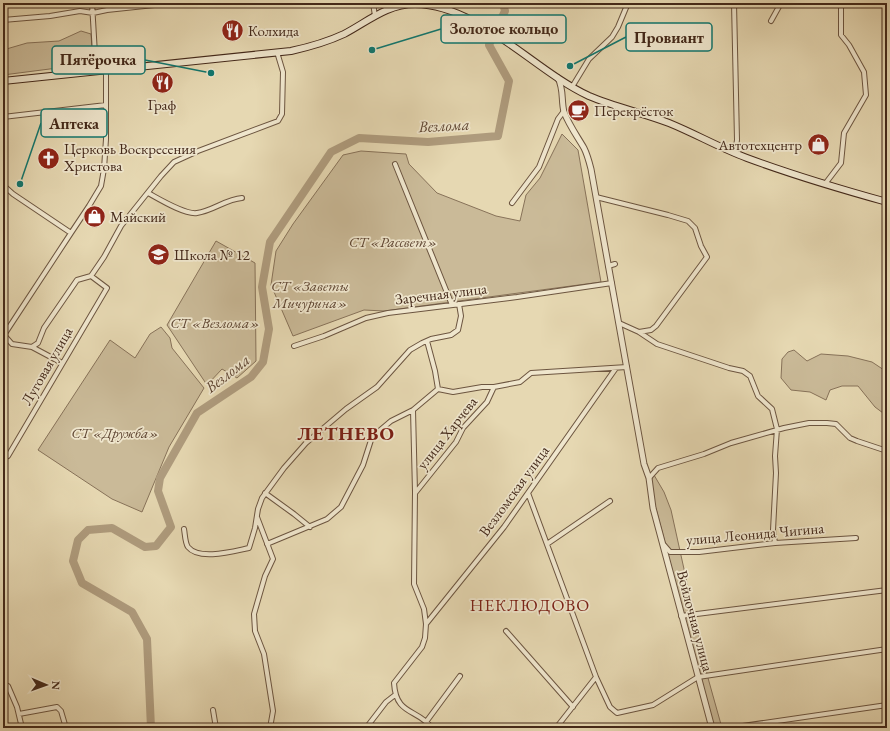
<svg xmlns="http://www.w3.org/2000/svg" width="890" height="731" viewBox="0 0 890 731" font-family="'EB Garamond',serif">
<rect width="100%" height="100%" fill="#e6d8b2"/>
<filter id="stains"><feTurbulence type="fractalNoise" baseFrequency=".005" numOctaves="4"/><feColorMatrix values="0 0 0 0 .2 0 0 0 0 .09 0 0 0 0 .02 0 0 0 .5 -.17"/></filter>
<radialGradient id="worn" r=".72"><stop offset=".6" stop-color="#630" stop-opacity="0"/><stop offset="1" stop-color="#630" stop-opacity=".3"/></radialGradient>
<path fill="#caba98" stroke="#877259" d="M81 31 91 34 92 49 79 55 73 66 3 75V50L27 43 59 41Z
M562 134 578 150 601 282 384 311 364 310 293 336 271 285 276 251 293 224 343 155 361 151 406 154 409 164 437 193 496 216 520 221 526 195 540 178Z
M216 241 255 263 256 361 237 378 222 369 207 385 167 325Z
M161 327 170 338 172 348 204 388 169 447 142 512 112 499 38 450 110 340 135 358 150 334Z
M794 350 807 361 821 354 848 356 872 362 887 372V416L875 407 858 386H842L830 390 826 400 810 392 791 390 781 378 782 359 788 352Z
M654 475 664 492 671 510 708 678 722 728H714L654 501 649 478Z"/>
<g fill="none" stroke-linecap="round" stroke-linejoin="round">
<path stroke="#af9c7e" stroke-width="8" d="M151 728 147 639 132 612 82 583 73 561 78 540 88 530 112 528 145 547 156 546 171 527 158 491 160 478 197 413 251 377 263 362 269 329 262 287 270 242 331 152 359 138 428 142 498 136 509 81 489 45 505 11 503 3"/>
<defs>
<path id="minor" d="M92 3 96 71
M373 3 375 16
M734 3 737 140 735 153
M3 20 50 16 80 11 93 13 107 10 173 3
M771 21 781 3
M572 87 589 59 612 37 618 27 628 3
M3 117 106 105
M395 164 452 305
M825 184 841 163 844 133 866 95 864 72 849 45 841 35V3
M3 185 13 194 71 233
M148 193C159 199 185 215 197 213 213 211 226 199 242 198
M596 197 668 215 688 221 695 228 701 246 707 257 656 326 651 330 639 332
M512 203 539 167 558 119 564 111
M608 266 615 264
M91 276 104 257 121 226 161 176 174 162 198 151 278 121 282 114 283 72 277 52
M619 323 639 332 657 344 729 368 743 371 750 376 758 396 772 409 777 429 775 456 776 473 773 530 775 543
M3 335H4L71 233 89 206 101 186 104 169 106 139V70
M4 335 12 344 32 347 62 363
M427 341 435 371 438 389 453 392 482 387H494L520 382 531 373 627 367
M294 346 324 336 366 318 388 313 517 297 612 283
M32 347 38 343 44 328 77 280 91 276
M413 410 415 492 414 584 424 609 426 624 425 638 422 647 394 683C396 716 417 708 432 728
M8 456 107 288 91 276
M649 478 658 468 704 454 731 443 784 428 809 423H827L836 424 850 438 857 441 887 451
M416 492 456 442 463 428 487 402 494 387
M265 493 294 514 310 527
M528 493 596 677 610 707 617 713 653 705 698 677 887 649
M257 517 273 559 265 576 254 614 255 631 264 654 273 711 270 728
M184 529C185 534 185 543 188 547 199 561 234 551 249 548L255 528 258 509 262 498 284 468 306 443 346 409 377 387 410 350 422 343 431 339 451 335 458 330 461 316 459 304
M267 544 327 519 341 507 363 465 372 437 391 421 413 410 438 389
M547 544 610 501
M664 545 670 552H699L775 543 856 538
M681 616 887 590
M426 624 504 527 616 368
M506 631 573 707
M3 684 8 686 17 707 22 728
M213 710 216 728
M19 714 57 707 61 711 66 728
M426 722 460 676
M366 728 386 702 395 695
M556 728 596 677
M729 728 887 705"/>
<path id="tertiary" d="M558 78C564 90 561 100 564 112 569 125 577 136 584 148 587 154 589 161 591 169L644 464 649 478 653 508 712 728"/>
<path id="secondary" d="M3 81 291 51C309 47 327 42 344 34 367 22 387 4 415 4 479 5 533 70 589 96 615 107 643 113 669 123 696 134 720 148 747 158 793 175 840 189 887 202"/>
</defs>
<use href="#minor" stroke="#6c5540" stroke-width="6"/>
<use href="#tertiary" stroke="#6c5540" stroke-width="7"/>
<use href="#secondary" stroke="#44291a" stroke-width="8"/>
<use href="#minor" stroke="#efe6cd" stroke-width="4"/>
<use href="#tertiary" stroke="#efe6cd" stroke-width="5"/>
<use href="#secondary" stroke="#efe6cd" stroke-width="6"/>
</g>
<defs>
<symbol id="restaurant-disc" viewBox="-11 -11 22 22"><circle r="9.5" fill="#8f2418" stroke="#efe6cd"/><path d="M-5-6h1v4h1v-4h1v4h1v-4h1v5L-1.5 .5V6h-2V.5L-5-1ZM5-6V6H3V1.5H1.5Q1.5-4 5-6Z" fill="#fff"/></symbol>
<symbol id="cafe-disc" viewBox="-11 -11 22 22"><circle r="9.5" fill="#8f2418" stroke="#efe6cd"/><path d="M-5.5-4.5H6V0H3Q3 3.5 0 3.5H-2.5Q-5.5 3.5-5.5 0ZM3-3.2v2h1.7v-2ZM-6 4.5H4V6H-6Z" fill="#fff"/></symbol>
<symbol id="shop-disc" viewBox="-11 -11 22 22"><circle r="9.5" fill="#8f2418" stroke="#efe6cd"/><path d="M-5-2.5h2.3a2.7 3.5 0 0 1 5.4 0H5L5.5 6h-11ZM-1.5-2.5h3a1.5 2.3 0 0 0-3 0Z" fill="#fff"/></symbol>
<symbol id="church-disc" viewBox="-11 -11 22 22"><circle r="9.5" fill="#8f2418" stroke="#efe6cd"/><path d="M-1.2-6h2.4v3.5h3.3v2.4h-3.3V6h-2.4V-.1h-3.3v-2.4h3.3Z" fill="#fff"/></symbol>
<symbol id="school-disc" viewBox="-11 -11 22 22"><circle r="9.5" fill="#8f2418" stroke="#efe6cd"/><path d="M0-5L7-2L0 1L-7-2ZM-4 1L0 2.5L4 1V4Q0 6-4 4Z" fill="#fff"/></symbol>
</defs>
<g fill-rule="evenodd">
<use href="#restaurant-disc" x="220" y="18" width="25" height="25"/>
<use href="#restaurant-disc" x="150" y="70" width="25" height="25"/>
<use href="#cafe-disc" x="566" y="98" width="25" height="25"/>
<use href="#shop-disc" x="806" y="132" width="25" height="25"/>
<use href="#church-disc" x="36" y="146" width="25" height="25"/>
<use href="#shop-disc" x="82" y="204" width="25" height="25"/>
<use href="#school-disc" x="146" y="242" width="25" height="25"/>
</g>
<g text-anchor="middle" stroke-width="3.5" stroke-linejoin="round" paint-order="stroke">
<g font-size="15" fill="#44291a" stroke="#efe6cd" text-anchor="start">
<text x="248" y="36">Колхида</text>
<text x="162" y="110" text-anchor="middle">Граф</text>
<text x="594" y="116">Перекрёсток</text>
<text x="802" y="150" text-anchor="end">Автотехцентр</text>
<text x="64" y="154">Церковь Воскресения<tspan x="64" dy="17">Христова</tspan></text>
<text x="110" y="222">Майский</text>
<text x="174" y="260">Школа № 12</text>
</g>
<g font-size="15" font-style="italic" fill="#5f4633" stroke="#efe6cd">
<text x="393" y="247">СТ «Рассвет»</text>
<text x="310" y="291">СТ «Заветы<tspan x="310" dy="17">Мичурина»</tspan></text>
<text x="215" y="328">СТ «Везлома»</text>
<text x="115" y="438">СТ «Дружба»</text>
</g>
<g font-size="15" fill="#44291a" stroke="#efe6cd">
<text transform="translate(441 294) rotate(-7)" y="5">Заречная улица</text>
<text transform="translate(47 366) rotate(-60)" y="5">Луговая улица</text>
<text transform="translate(447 433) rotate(-52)" y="5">улица Харчева</text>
<text transform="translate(514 491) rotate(-54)" y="5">Везломская улица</text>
<text transform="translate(755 534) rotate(-5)" y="5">улица Леонида Чигина</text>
<text transform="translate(695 621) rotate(75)" y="5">Войлочная улица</text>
</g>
<g font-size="16" font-style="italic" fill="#5f4633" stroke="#efe6cd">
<text transform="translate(444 125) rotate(-3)" y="6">Везлома</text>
<text transform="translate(227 373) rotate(-38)" y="6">Везлома</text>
</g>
<g font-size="17" letter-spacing="1" fill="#7a1f14" stroke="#efe6cd">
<text x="530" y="611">НЕКЛЮДОВО</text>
</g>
<g font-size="19" font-weight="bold" letter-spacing="1" fill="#7a1f14" stroke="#efe6cd">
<text x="346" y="440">ЛЕТНЕВО</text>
</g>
</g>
<path fill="none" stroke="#0f766e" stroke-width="1.5" d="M372 50L441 29M570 66L626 37M211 73L145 60M20 184L41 123"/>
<g fill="#0f766e" stroke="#efe6cd" stroke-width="1.5">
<circle cx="372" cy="50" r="4"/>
<circle cx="570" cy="66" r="4"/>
<circle cx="211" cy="73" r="4"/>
<circle cx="20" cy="184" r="4"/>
</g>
<g fill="#efe6cd" stroke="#0f766e" stroke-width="1.5">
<rect x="441" y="15" width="125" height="28" rx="4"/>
<rect x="626" y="23" width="86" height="28" rx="4"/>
<rect x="52" y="46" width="93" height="28" rx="4"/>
<rect x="41" y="109" width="66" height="28" rx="4"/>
</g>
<g font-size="16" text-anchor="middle" font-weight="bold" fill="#44291a">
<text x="504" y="34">Золотое кольцо</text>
<text x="669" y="43">Провиант</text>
<text x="98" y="65">Пятёрочка</text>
<text x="74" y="129">Аптека</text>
</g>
<rect width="890" height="731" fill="none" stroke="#e6d8b2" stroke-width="16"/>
<rect x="4" y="4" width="882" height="723" fill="none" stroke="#44291a" stroke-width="2"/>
<rect x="8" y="8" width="874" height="715" fill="none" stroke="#44291a"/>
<g transform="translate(46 685) rotate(92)" stroke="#efe6cd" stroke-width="3" paint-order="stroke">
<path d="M0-3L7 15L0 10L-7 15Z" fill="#44291a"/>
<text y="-6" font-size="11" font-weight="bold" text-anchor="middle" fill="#44291a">N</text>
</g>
<rect width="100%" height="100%" filter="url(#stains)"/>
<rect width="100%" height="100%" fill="url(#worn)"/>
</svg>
